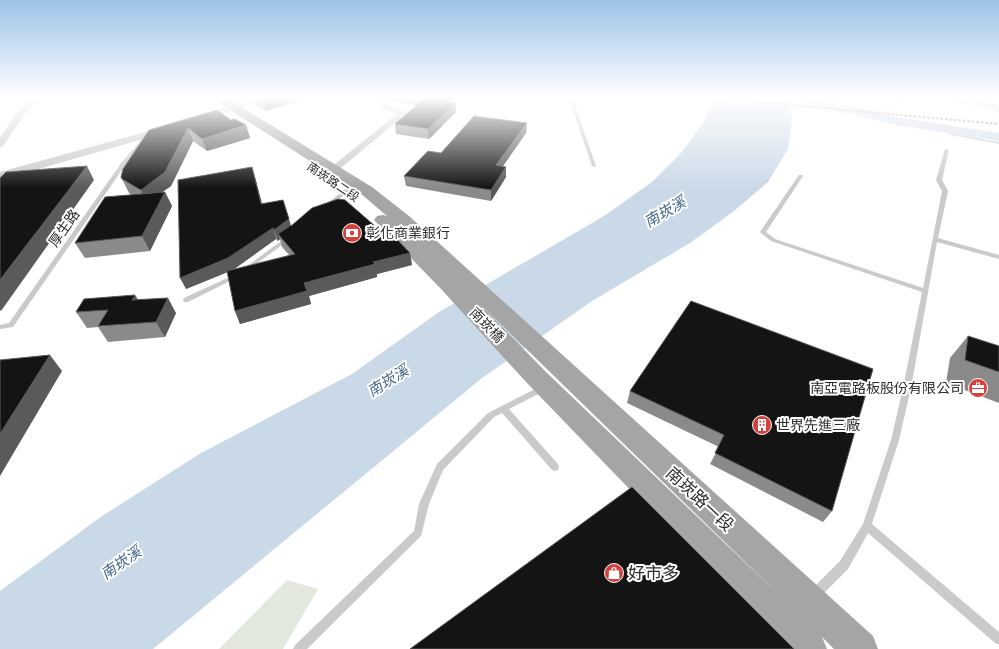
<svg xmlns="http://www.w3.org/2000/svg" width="999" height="649" viewBox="0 0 999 649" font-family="'Nunito Sans','Noto Sans TC',sans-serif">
<rect width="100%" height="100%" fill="#fff"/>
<path fill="#e2e9dc" d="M287 580 318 589 283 649H219Z"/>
<path fill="#cad9e8" d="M711 97H789L792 120 788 149 768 182 734 211 690 243 592 301 482 378 153 649H0V591L102 516 201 453 352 374 439 312 604 216 652 182 681 153 704 122 711 104Z"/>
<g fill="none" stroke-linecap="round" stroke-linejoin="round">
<path stroke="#cad9e8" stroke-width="2" d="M879 117C885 113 890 108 897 104 924 91 960 102 988 107"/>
<path fill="#cad9e8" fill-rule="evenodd" d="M791 97H814L897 117 999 133V141L897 125 793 100Z"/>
<path fill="#cacaca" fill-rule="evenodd" d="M573 97H577L576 108 596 166V167L592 166 572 108Z
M983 103 999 105V107L982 105V103Z
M949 133 999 142V144L951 135 949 134Z
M140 138H144L145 140 126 164 13 327 0 329V325L9 323 122 162 141 140Z
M945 149 949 150 942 180 948 191 938 238 999 255V259L937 242 911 388 899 440 872 524 999 632V645L995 643 868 533 848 569 818 599 814 600 810 599 809 595 810 591 840 561 863 524 891 440 903 388 922 292 771 241 760 232 799 175H803V176L766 232 775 239 923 288 942 191 936 180Z
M347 188 349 189V191L329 207H325V205Z
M288 236 290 237V239L247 271H243L242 270 243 269Z
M236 274 238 275 239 276 238 277 188 302H184L183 300 184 298Z
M543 385 546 386 547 388 546 390 509 409 558 464 559 467 558 470 555 471 552 470 502 413 494 417 443 470 429 504 421 536 307 649H293L295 645 414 531 419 504 437 464 488 413Z"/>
<path fill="#cacaca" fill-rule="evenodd" d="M32 97H41L25 114 3 146 0 147V138L19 110Z
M964 97H975L999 108V113Z
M381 103H387L407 113 336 172H330L328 170 330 168 397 114 381 107Z"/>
<path fill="#cacaca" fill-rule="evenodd" d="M255 97H270L202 121H194L193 119 194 117Z
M167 126 172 129 171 131 0 180V172Z"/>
<path fill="#a5a5a5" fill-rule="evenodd" d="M210 97H225L372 187 409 216 873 636 878 649H834L822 637 827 649H784L527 383 442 290 374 220 377 216 383 215 387 216 360 193ZM477 301 777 593 545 371Z"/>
<path stroke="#828282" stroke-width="2" stroke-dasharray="2.5 2" stroke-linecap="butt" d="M703 97 999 124"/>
</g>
<path fill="#8a8a8a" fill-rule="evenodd" d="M253 97H309L266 111 255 105Z
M375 97H452V102L456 112 429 139 396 134 395 124 417 105 375 99Z
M231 120 246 125 250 138 207 151 193 141 171 186 162 192H165L172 206 150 251 85 258 75 243 132 195 129 193 121 177 149 130Z
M527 123 526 133 503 166 506 167V177L491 201 406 186 404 176Z
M252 167 255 177 262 204 283 200 291 226 383 233 410 253 412 265 377 274V277L309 296 311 304 240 324 235 311 227 272 186 289ZM276 239 278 241 280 239 282 247 290 256 233 270Z
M135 295 138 300 176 313 165 337 108 342 98 327 87 328 76 312Z
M691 301 832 511 823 522 710 464 719 447 627 403 630 391Z
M968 336 999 346V403L946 383 950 358Z"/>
<path fill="#5a5a5a" d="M277 97H309L266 111 264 101Z
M446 97H452V106L456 103V112L429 139 428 129Z
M527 123 526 133 496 176V165Z
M246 125 250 138 207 151 202 139Z
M188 128 193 141 171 186 147 203 141 190Z
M87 166 94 180 1 311 0 310V280Z
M252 167 255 177 265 215 261 204Z
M506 167V177L491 201V190Z
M165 192 172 206 150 251 142 236Z
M289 219 292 230 278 234 280 239 278 241 274 230Z
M273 228 276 239 233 270 186 289 180 278Z
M410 253 412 265 377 274V277L309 296 311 304 240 324 235 311 304 283 373 262Z
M135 295 144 311 132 300Z
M168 298 176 313 165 337 156 322Z
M50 355 62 371 0 476V434Z"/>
<path fill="#141414" stroke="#5a5a5a" d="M256 97H277L264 101Z
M426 97H451L447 102 456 103 428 129 395 124Z
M217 110 231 120 235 119 246 125 202 139 188 128 165 172 141 190 122 179 121 177 123 169 149 130Z
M474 116 527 123 496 165 506 167 491 190 404 176 428 151 441 153Z
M87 166 0 280V178L6 172Z
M252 167 261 204 283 200 289 219 274 230 273 228 228 258 180 278 178 180Z
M165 192 142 236 75 243 105 197Z
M338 199 345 200 383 233 389 231 410 253 373 262 375 264 304 283 307 291 235 311 227 271 295 254 278 234 291 225V226L312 208Z
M135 295 132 300 168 298 156 322 98 326 108 310 76 312 84 299Z
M691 301 873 369 832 511 715 453 724 435 630 391Z
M968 336 999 346V372L965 360Z
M50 355 0 434V360Z
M632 487 794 649H410Z"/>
<linearGradient id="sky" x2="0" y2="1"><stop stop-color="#9cc3e8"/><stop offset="0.52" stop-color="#fff"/><stop offset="1" stop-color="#fff" stop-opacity="0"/></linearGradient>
<rect width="999" height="188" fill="url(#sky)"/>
<defs>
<symbol id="bank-disc" viewBox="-11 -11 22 22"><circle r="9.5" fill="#d5423e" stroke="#fff"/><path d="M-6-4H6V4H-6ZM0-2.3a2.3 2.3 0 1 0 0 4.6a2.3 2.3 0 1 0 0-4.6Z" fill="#fff"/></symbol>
<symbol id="office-disc" viewBox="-11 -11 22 22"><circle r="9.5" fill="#d5423e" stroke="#fff"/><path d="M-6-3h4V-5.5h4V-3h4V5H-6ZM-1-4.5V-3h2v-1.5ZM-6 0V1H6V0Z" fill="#fff"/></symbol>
<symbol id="building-disc" viewBox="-11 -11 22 22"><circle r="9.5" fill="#d5423e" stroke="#fff"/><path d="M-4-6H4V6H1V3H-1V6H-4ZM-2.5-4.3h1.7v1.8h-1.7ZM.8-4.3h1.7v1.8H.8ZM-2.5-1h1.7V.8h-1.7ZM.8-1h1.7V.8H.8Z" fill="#fff"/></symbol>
<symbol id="shop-disc" viewBox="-11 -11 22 22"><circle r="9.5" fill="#d5423e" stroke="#fff"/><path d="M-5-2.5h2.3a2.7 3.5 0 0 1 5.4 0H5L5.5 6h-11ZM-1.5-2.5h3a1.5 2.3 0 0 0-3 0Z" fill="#fff"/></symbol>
</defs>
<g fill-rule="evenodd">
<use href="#bank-disc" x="341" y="222" width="22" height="22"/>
<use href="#office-disc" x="967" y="377" width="22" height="22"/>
<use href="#building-disc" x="751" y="414" width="22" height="22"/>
<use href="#shop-disc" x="603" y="562" width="22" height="22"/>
</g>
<g text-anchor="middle" stroke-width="4" stroke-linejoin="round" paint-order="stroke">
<g font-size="12" fill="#2d2d2d" stroke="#fff">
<text transform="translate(333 182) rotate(34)" y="4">南崁路二段</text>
</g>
<g font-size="14" fill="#2d2d2d" stroke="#fff">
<text transform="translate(64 228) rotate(-55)" y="5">厚生路</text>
<text transform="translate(487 325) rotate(46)" y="5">南崁橋</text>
</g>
<g font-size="14" fill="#2d2d2d" stroke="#fff" text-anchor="start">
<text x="366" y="238">彰化商業銀行</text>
<text x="964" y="393" text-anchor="end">南亞電路板股份有限公司</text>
<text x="776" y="430">世界先進三廠</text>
</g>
<g font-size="15" font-style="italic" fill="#436688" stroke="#fff">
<text transform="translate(665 212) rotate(-31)" y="5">南崁溪</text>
<text transform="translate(388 381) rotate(-32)" y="5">南崁溪</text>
<text transform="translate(121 563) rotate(-35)" y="5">南崁溪</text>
</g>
<g font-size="17" fill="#2d2d2d" stroke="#fff">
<text transform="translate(700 499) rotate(43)" y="6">南崁路一段</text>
</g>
<g font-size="17" fill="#2d2d2d" stroke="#fff" text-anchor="start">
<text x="628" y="579">好市多</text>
</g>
</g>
</svg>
